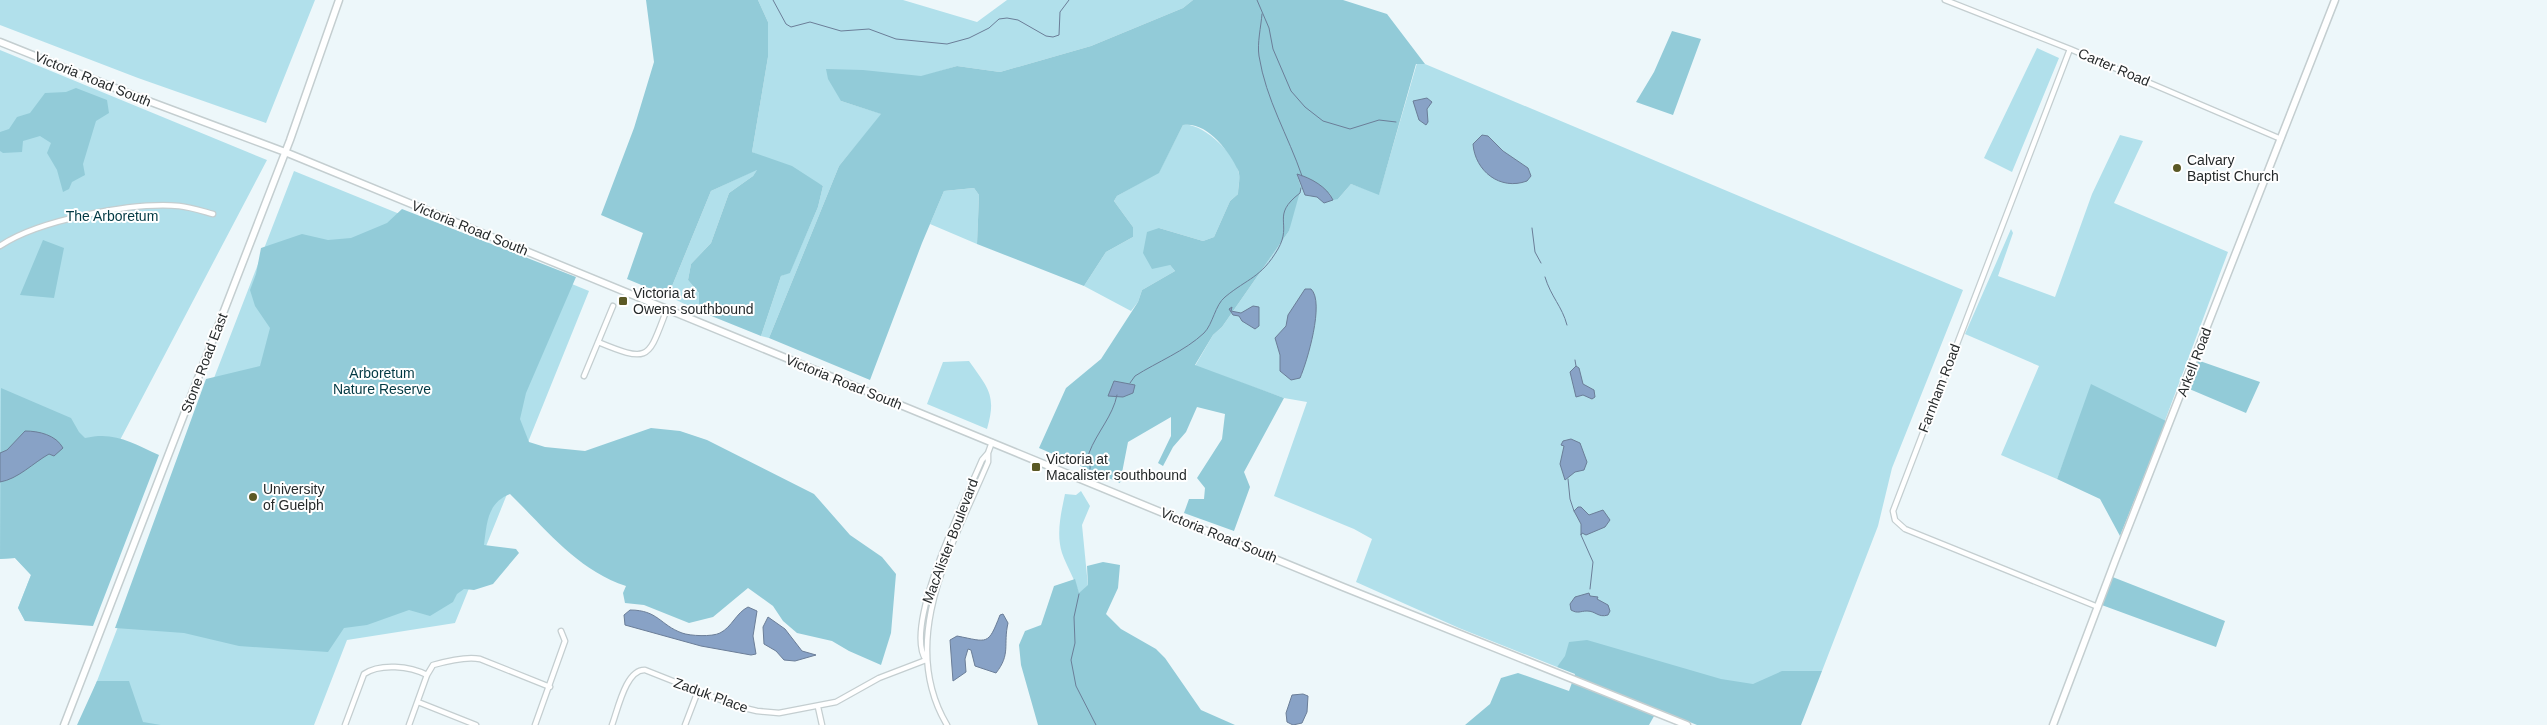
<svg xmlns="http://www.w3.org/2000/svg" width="2547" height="725" viewBox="0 0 2547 725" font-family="Arial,sans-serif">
<rect width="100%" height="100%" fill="#edf7fa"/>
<path fill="#b1e0eb" d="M0 0H315L266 123 138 78 0 25Z
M758 0H903L977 22 1007 0H1193L1183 8 1091 46 1000 72 957 66 841 101 882 114 839 166 769 338 761 336 781 276 790 272 818 207 823 186 752 152 768 57V22Z
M2037 48 2059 58 2012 172 1984 158Z
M0 50 267 160 25 621 18 608 31 575 15 558 0 559Z
M1417 63 1425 64 1963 290 1892 468 1878 526 1822 671 1757 692 1582 644 1557 667 1459 628 1356 582 1372 539 1354 529 1274 496 1307 402 1284 398 1195 366 1213 335 1222 327 1289 231 1297 174 1338 199 1351 184 1379 194Z
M1183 125C1203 122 1237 156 1239 174 1240 180 1238 188 1238 194L1230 201 1214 237 1203 241 1159 228 1170 265 1175 271 1142 290 1138 302 1131 311 1084 286 1106 252 1133 237V227L1114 201 1117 196 1159 172Z
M2120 135 2143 141 2114 203 2228 252 2151 458 2076 429 2057 479 2001 455 2039 366 1965 334 2011 229 2013 233 1998 276 2055 297 2092 194Z
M758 169 753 176 729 193 711 243 691 264 688 280 699 293V311L668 296 711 191Z
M294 171 589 291 455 623 347 640 314 725H80Z
M974 188 979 195 977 244 930 224 944 191Z
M969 361C988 388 997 395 987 429L927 404 943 362Z
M1081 491 1090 506 1082 525 1088 586 1079 594C1075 579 1067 567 1062 553 1056 534 1061 513 1065 494L1076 495Z"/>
<path fill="#92cbd8" d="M646 0H758L768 22V57L752 152 792 166 823 186 818 207 790 273 781 276 761 336 699 311V293L688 280 691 264 711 243 729 193 753 176 757 170 711 191 668 296 627 279 643 233 601 215 634 128 654 62Z
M1193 0H1343L1387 14 1425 64H1416L1379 195 1351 184 1338 199 1333 200 1330 194 1297 175 1301 188 1289 231 1222 327 1213 335 1195 365 1284 398 1244 472 1250 487 1234 531 1184 513 1189 499H1204L1205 488 1197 478 1222 439 1225 414 1197 407 1186 432 1173 447 1163 466 1158 463 1171 436V417L1128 442 1120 483 1039 448 1066 388 1101 359 1138 302 1142 290 1175 271 1170 265 1152 269 1143 253 1147 232 1159 228 1203 241 1214 237 1230 201 1238 194C1238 187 1241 177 1238 170 1229 151 1207 121 1183 125L1159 173 1117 196 1114 201 1133 227V237L1106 252 1084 286 977 244 979 195 974 188 944 191 922 243 870 380 769 338 839 166 881 114 841 101 828 79 826 69 863 70 921 76 957 66 1000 72 1091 46 1183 8Z
M1672 31 1701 39 1673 115 1636 102 1654 72Z
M76 88 107 100 109 113 96 121 83 164 85 175 72 182 69 189 63 192 57 170 47 153 51 143 40 136 23 141 22 152 3 153 0 151V132L9 129 17 117 30 113 45 93 66 92Z
M402 209 576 277 526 393 520 419 529 442 545 447 585 451 651 428 680 431 707 440 814 494 850 535 882 557 896 574 891 633 881 665 849 651 832 641 797 633 783 621 773 606 748 588 713 617 689 623 644 605 625 603 623 593 626 586C577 570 546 529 510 494 487 503 487 523 484 545L516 549 519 553 493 584 474 590 464 589 457 594 453 602 430 616 409 610 367 625 344 628 328 652 239 646 184 633 115 628 206 379 260 366 270 328 255 306 250 290 256 274 261 248 302 234 328 240 351 238 387 223Z
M43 240 64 248 54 298 20 295Z
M2197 360 2260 382 2246 413 2187 388Z
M2091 384 2166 421 2120 536 2100 499 2057 479Z
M1 388 71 418 79 432 85 438C115 431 132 443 159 455L93 626 25 621 18 608 31 575 15 558 0 559Z
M1103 562 1120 565 1118 588 1106 614 1121 629 1156 649 1165 658 1201 710 1235 725H1038L1021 665 1019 645 1025 631 1041 625 1054 586 1075 579 1079 593 1088 585 1087 566Z
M2110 576 2225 621 2216 647 2099 604Z
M1587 640 1721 679 1753 684 1782 671H1822L1801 725H1697L1658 709 1649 725H1465L1490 704 1501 678 1518 673 1569 691 1575 674 1557 667 1565 656 1569 642Z
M97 681H129L143 722 161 725H77Z"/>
<path fill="#88a2c6" stroke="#6b7e98" d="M1427 98 1432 102 1427 109 1428 122 1426 125 1419 120 1413 101Z
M1482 135 1488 136 1503 151 1528 168 1531 176 1527 181C1500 191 1475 171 1473 144Z
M1297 174C1311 178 1327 187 1333 200L1324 203 1317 197 1305 195Z
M1305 289H1311C1325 302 1307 362 1300 378L1291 380 1280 371V355L1275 338 1286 326 1288 315Z
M1253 306 1259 307V326L1255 329 1242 321 1239 316 1233 315 1229 309 1232 307 1231 311 1241 313Z
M1576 366 1579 368 1583 384 1594 390 1595 397 1592 399 1583 395 1576 397 1570 372Z
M1114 381 1135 385 1133 393 1123 397 1108 396Z
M25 431C39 431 56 435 63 448L54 456 49 454C33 463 18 479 0 482V453L7 450Z
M1571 439 1580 443 1587 462 1584 470 1575 472 1565 480 1560 464 1564 446 1561 445 1563 441Z
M1578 507H1581L1589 515 1603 510 1610 520 1605 527 1586 535 1582 533 1581 535V524L1574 511Z
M1589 593 1590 596 1598 597 1597 599 1608 605 1610 611 1608 615C1598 618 1596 611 1587 611 1580 611 1578 614 1571 610L1570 604 1575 597Z
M748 607 757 611 753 636 756 654 751 655 701 646 625 625 624 615 630 610C658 610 660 625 682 633 690 636 712 637 720 633 732 627 736 613 748 607Z
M1003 614 1008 623C1003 645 1011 654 996 673L975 666 971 650 968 649 965 659 966 672 953 681 950 640 957 636C988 642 988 646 1000 615Z
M768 617 785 629 802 651 816 655 795 661 784 660 776 651 764 644 763 627Z
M1303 694 1308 696 1307 712 1302 723 1293 725 1287 722 1286 713 1292 695Z"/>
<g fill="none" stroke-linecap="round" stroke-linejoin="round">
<path stroke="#6b7e98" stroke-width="1" d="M773 0 786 24 791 27 810 22 841 31 869 29 896 39 947 44 969 38 989 28 999 19 1007 18 1018 20 1046 36 1053 37 1059 35 1060 12 1069 0
M1257 0 1269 28 1273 49 1291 91 1305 107 1323 121 1350 129 1379 120 1396 122
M1262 14C1261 27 1257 43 1259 56 1266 100 1288 135 1302 176
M1532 228 1535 252 1541 263
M1545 277C1551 297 1562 306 1567 325
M1575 360 1576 366
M1130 383 1135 376C1157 362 1185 351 1204 333 1213 324 1215 305 1225 297 1248 278 1261 278 1278 249 1293 223 1270 216 1300 193L1301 188
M1090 469C1091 463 1087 460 1089 453 1097 432 1113 416 1117 395
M1568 479 1570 499 1574 511
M1581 535 1593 562 1590 589
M1079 594 1074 617 1075 643 1071 660 1076 686 1096 725"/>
<defs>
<path id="minor" d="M1945 0 2070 49 2281 139
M2070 49 1893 511 1895 520 1905 529 2098 607
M0 246C38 220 133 202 179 206 190 207 202 211 213 214
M598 342C651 364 648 358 667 309
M584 376 613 306
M926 660C902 626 966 498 982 460L988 453 992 442
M418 702 476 725
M818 707 822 725
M345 725 364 674C380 663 410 666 427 675
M409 725 427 675 433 665C447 661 466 656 480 659L550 687
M535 725 565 641 561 631
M612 725C618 709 626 669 645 670L736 706 757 711 779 713 836 702 879 678 926 660
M685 725 698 691
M947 725C896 639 954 543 988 462V453"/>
<path id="secondary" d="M0 42 135 96 285 152 1343 587 1687 725
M64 725 290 140 339 0
M2053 725 2115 561 2335 0"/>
</defs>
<use href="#minor" stroke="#c4ced0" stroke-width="7"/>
<use href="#secondary" stroke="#c4ced0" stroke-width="9"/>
<use href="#minor" stroke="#fff" stroke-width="4.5"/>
<use href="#secondary" stroke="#fff" stroke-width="6"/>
</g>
<g fill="#5b5925" stroke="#fff" stroke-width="2">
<circle cx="2177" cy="168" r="5"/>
<rect x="618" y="296" width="10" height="10" rx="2.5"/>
<rect x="1031" y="462" width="10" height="10" rx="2.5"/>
<circle cx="253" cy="497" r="5"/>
</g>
<g text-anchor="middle" stroke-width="4" stroke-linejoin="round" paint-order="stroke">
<g font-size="14" fill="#262a2b" stroke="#fff">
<text transform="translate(2114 67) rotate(23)" y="5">Carter Road</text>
<text transform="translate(93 79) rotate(22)" y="5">Victoria Road South</text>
<text transform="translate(470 228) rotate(22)" y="5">Victoria Road South</text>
<text transform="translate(2194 362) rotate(-69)" y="5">Arkell Road</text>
<text transform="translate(204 363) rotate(-69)" y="5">Stone Road East</text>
<text transform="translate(844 382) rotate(22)" y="5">Victoria Road South</text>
<text transform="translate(1939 388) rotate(-69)" y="5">Farnham Road</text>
<text transform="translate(1219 535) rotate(22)" y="5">Victoria Road South</text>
<text transform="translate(950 541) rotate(-69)" y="5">MacAlister Boulevard</text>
<text transform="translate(711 695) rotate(20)" y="5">Zaduk Place</text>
</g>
<g font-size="14" fill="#262a2b" stroke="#fff" text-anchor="start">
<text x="2187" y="165">Calvary<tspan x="2187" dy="16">Baptist Church</tspan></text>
<text x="633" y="298">Victoria at<tspan x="633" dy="16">Owens southbound</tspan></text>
<text x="1046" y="464">Victoria at<tspan x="1046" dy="16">Macalister southbound</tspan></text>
<text x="263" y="494">University<tspan x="263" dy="16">of Guelph</tspan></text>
</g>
<g font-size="14" fill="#023943" stroke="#fff">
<text x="112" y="221">The Arboretum</text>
<text x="382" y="378">Arboretum<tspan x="382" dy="16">Nature Reserve</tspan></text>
</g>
</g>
</svg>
